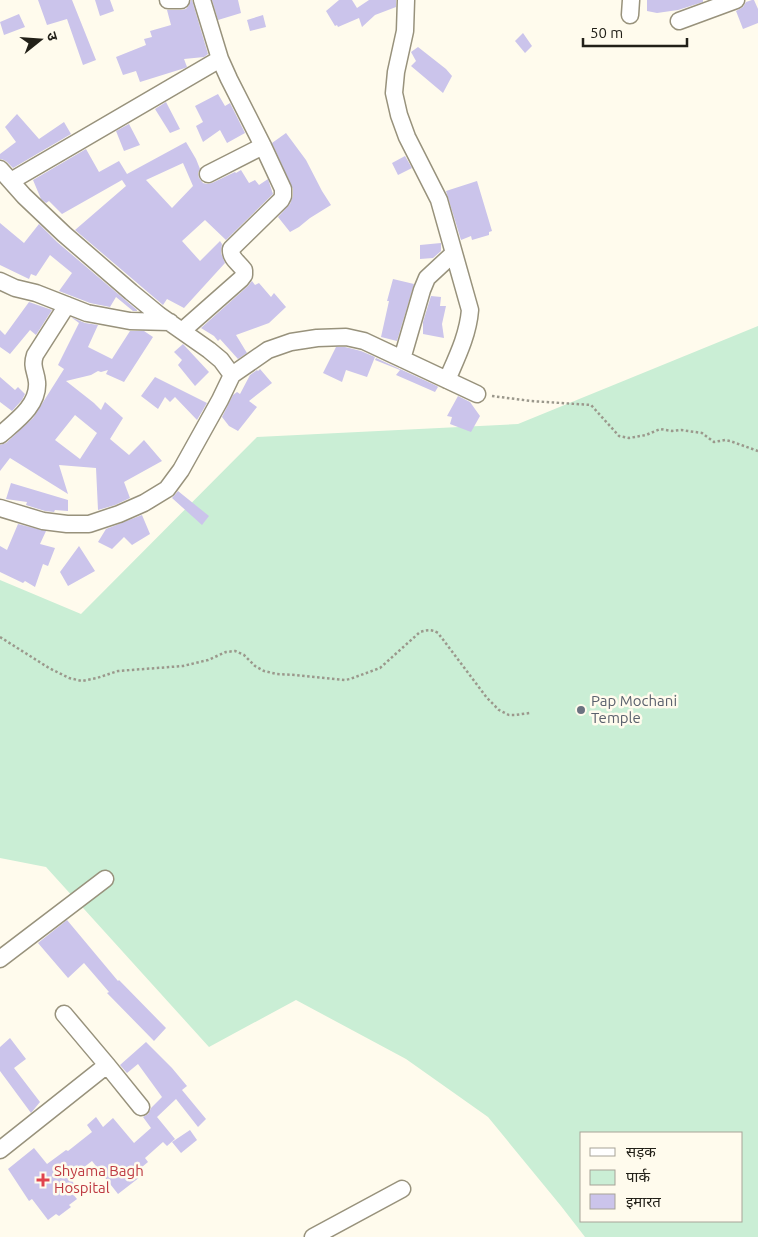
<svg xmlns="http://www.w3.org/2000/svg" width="758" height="1237" viewBox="0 0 758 1237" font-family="Ubuntu,'Noto Sans Devanagari',sans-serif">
<rect width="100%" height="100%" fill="#fffbed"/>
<path fill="#caeed5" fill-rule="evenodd" d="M758 326V1237H585L561 1206 488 1117 406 1059 296 1000 209 1047 46 867 0 858V580L81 614 257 437 518 424ZM582 1133H742V1221H582Z"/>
<path fill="#cbc4eb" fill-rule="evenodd" d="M38 0H72L96 60 83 65 67 19 47 25Z
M95 0H110L114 11 100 16Z
M191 0H192L208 54 204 57 184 59 187 67 185 68 140 82 136 71 123 75 116 57 146 45 144 39 152 37 150 31 171 25 167 10H181L186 9 189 5Z
M212 0H238L241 13 218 20Z
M339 0H352L357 8 369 0H396V7L375 15 362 27 359 18 338 27 337 25 335 26 326 11Z
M647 0H703V2L678 10 657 13 647 11Z
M752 0H754L758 9V23L743 29 736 11 743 7 746 2Z
M19 14 25 27 4 35 0 22Z
M263 15 266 27 250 31 247 20Z
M523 33 532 46 525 53 515 41Z
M418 47 446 69 452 76 443 93 411 66 416 61 411 52Z
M218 94 225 106 230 103 245 133 227 143 220 130 203 142 196 126 203 122 195 106Z
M166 102 180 129 170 133 155 109Z
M17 114 39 139 64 122 71 134 13 168 7 162 4 160 0 159V154L16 142 5 127Z
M129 124 140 145 124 151 116 131Z
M286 133 306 160 322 191 331 205 310 218 299 227 290 232 278 217 290 204 293 196V189L272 143Z
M186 142 196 159 200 169 198 173 199 178 203 183 207 184 212 183 235 172 236 173 241 170 249 183 255 180 259 185 268 179 273 194 226 240 205 220 182 241 200 261 220 241 222 244 221 253 225 263 184 308 167 299 163 305 75 230 126 186 122 180 62 214 49 201 46 203 41 199 33 180 86 149 99 172 119 161 127 174ZM183 163 193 186 172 208 146 180Z
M405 156 412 168 398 175 392 163Z
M477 181 492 231 489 232V235L472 240 471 236 461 240 446 191Z
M0 223 24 243 39 224 57 242 137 310V311H133L116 297 110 307 90 303 59 291 72 273 50 255 36 276 31 274 29 279 0 265Z
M441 243V251L433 258 420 259V245Z
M393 279 414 284 397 341 381 337 389 301H387Z
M252 281 255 285 259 283 271 297 274 293 286 307 269 323 236 335 247 353 238 359 220 339 218 341 214 336 201 328 248 286Z
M431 296 441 297 440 306H446L442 324 444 338 423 334V322Z
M29 302 52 310 36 335 30 330 10 354 0 347V330L5 335Z
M71 317 85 323 98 325 88 347 112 359 130 331H144L153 337 124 382 106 374 108 370 101 372 98 371 91 375 66 381 94 403 101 410 105 402 123 418 110 439 129 455 144 440 162 461 124 482 130 498 115 505 98 510 96 468 59 465 68 494 10 458 0 471V445L6 443 33 418 64 369 58 365 79 323ZM75 415 97 433 80 459 55 440Z
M183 344 209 372 195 386 178 365 182 360 174 352Z
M336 347H345L361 351 375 357 367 377 346 370 342 382 323 373Z
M376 358 437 386 438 387 435 392 396 375 400 370 375 360Z
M260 369 272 383 249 401 257 407 238 431 229 426 222 417 233 395 237 392 240 394 250 375 257 370 258 371Z
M0 377 15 390 18 387 25 394 22 400 12 411 0 402Z
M155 377 207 403 197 420 175 397 170 402 165 397 158 409 141 396Z
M458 396 470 402 480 416 471 432 450 424 452 417 447 416Z
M11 483 68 500V511L55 510 54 512 45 511 26 505 27 502 6 499Z
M178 491 209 516 202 525 172 498Z
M142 515 150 534 132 545 124 537 112 549 98 542 106 529Z
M18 524 46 531 40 544 55 548 48 566 43 564 35 587 25 581 23 583 0 572V546L7 550Z
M79 546 95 571 68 586 60 572Z
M67 920 118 981 119 980 166 1028 154 1041 107 993 109 992 84 963 68 978 38 943Z
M10 1038 26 1059 14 1068 40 1102 31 1113 0 1071V1047Z
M146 1042 172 1068 187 1086 182 1090 206 1119 198 1127 176 1099 157 1117 175 1139 167 1146 163 1142 145 1158 148 1162 136 1172 140 1177 118 1194 92 1161 70 1178 77 1188 71 1192 77 1199 69 1205 71 1207 59 1216 56 1214 48 1220 32 1199 29 1201 8 1169 34 1148 47 1164 66 1150 68 1151 92 1132 87 1125 96 1117 103 1127 113 1118 134 1143 151 1128 143 1117 148 1114 151 1108 162 1097 138 1064 127 1073 120 1065Z
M190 1130 197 1140 181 1153 172 1142Z"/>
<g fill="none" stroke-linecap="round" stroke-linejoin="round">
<defs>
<path id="minor" d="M168 0H181
M406 0 405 31 396 72 394 93 399 115 407 137 439 200 470 310C468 335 457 357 447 380
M630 15 631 0
M679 21 736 0
M0 169 24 196 64 234 131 292 159 315 209 350 221 360 232 375
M208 174 263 146
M11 181 220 59
M0 281 15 288 36 293 87 313 130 321 170 322
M182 331 241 279 244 275V270C239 263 230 258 231 249L281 200 283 196V189L263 146 229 79 220 59 202 0
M402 359 422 290 427 278 454 253
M0 435C16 421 39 405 37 382 36 371 31 367 35 355L67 305
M0 508 43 521 67 524H89L119 514 144 503 167 489 181 470 220 400 232 375 268 350 291 342 317 338 346 337 364 341 477 394
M0 959 105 879
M64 1014 107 1065 141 1107
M0 1150 107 1065
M313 1237 402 1189"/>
</defs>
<use href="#minor" stroke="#98927c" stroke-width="19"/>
<path stroke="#9b988c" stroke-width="2.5" stroke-dasharray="2.5 2.5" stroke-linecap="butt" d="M492 396 531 401 591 405 619 436 629 438 646 435 660 429 672 431 681 430 702 433 714 442 725 440 730 441 758 451
M0 637 49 668 69 678 82 681 97 678 118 671 183 666 208 660 226 652 235 651 244 655 255 666 264 671 277 674 295 675 345 680 350 679 380 668 420 632C427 630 431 629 438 633L487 698 499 710 509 715H515L530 713"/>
<use href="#minor" stroke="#fff" stroke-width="16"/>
</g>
<circle fill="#6b7280" stroke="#fffbed" stroke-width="2" cx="581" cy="710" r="5"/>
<path fill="#e0444e" stroke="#fffbed" stroke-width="2" d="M40.5 1172.5h5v5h5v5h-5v5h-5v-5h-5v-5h5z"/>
<g text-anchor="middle" stroke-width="5" stroke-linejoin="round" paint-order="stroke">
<g font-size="15" fill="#5b616d" stroke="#fffbed" text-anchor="start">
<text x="591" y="706">Pap Mochani<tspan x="591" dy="17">Temple</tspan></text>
</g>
<g font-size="15" fill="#be3a42" stroke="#fffbed" text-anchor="start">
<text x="54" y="1176">Shyama Bagh<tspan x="54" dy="17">Hospital</tspan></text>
</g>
</g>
<rect x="580" y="1132" width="162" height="90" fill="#fffbed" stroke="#a7a398"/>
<rect x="590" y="1148" width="25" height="8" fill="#ffffff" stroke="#a7a398"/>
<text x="626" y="1157" font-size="15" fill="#222018">सड़क</text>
<rect x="590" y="1170" width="25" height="15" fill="#caeed5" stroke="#a7a398"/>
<text x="626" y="1182" font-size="15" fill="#222018">पार्क</text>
<rect x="590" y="1194" width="25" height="15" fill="#cbc4eb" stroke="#a7a398"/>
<text x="626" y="1207" font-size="15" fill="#222018">इमारत</text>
<g transform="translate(40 40) rotate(73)" stroke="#fffbed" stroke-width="4" paint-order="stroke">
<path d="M0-4L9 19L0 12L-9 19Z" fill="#222018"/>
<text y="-8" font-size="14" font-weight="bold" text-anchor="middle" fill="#222018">उ</text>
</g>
<path d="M583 38v8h104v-8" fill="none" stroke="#222018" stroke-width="2.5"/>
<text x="590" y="38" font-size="15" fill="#222018" stroke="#fffbed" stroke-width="4" paint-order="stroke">50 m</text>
</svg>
